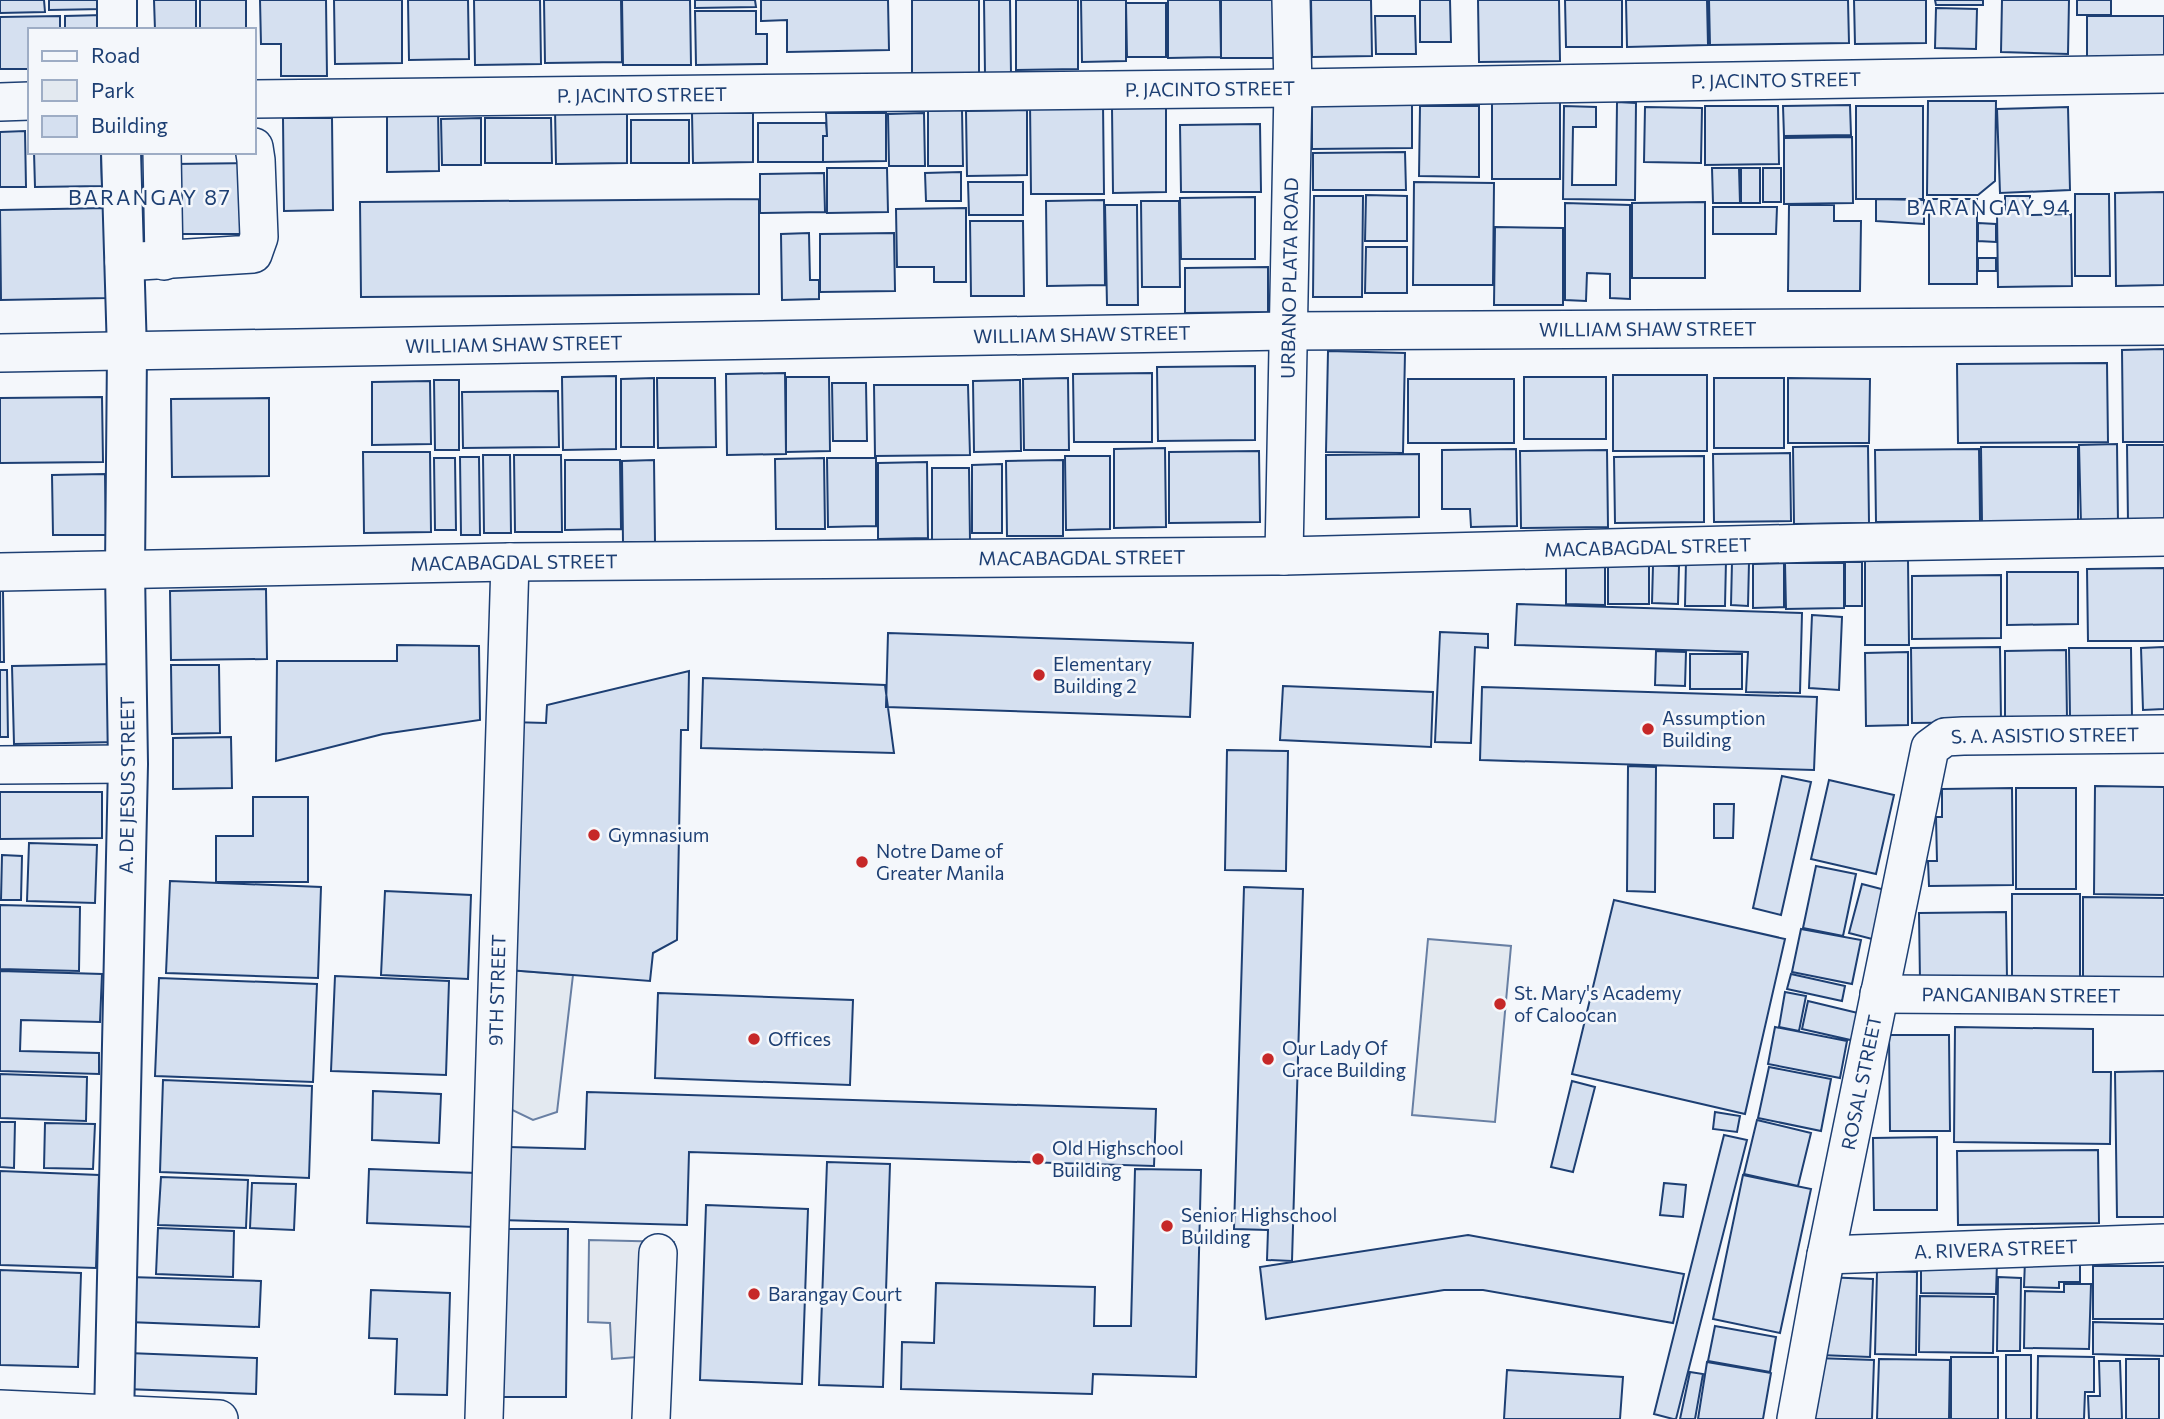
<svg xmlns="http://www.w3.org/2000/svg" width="2164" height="1419" viewBox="0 0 2164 1419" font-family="Commissioner,sans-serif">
<rect width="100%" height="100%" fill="#f4f7fb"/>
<path fill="#e3e9f0" stroke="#687fa3" stroke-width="2" d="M1428 939 1511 946 1495 1122 1412 1115Z
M507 970 573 975 557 1112 533 1120 506 1107Z"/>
<path fill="#e3e8f0" stroke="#687fa3" stroke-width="2" d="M589 1240 674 1242 663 1355 612 1359 610 1323 588 1322Z"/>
<path fill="#d5e0f0" stroke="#1d3f73" stroke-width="2" d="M0 0H44L45 12 0 13Z
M49 0H103V9L49 10Z
M154 0H196V30H155Z
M200 0H246V30H200Z
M260 0H326L327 76H281V44H261Z
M334 0H402V63L335 64Z
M408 0H468L469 59 409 60Z
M474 0H540L541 64 475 65Z
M544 0H621L622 62 545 63Z
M622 0H690L691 65H623Z
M695 0H755L756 7 695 8Z
M761 0H888L889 50 787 52V20L761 21Z
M912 0H979V73H912Z
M984 0H1010L1011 74H985Z
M1016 0H1078V69L1016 70Z
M1081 0H1126V61L1082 62Z
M1168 0H1220L1221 57 1168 58Z
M1221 0H1286L1287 58H1221Z
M1311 0H1371L1372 56 1312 57Z
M1420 0H1450L1451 42H1420Z
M1478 0H1559L1560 61 1479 62Z
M1565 0H1622V47H1566Z
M1626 0H1707L1708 45 1627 47Z
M1709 0H1848L1849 43 1710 45Z
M1854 0H1926V43L1855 44Z
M1935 0H1983V5H1936Z
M2002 0H2069L2068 54 2001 52Z
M2077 0H2111V15H2077Z
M1126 3H1166V57H1127Z
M1936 8 1977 9 1976 49 1935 48Z
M695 11H756V34H767V64L696 65Z
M103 15V30H65V16Z
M60 16V30H30V69H0V17Z
M1375 16H1415L1416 54H1376Z
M2087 16H2164V60H2087Z
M1412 100V148L1312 149V101Z
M1492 101H1560V179H1492Z
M1928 101H1996L1995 181 1978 195H1927Z
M1617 102 1636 103 1635 200 1563 199 1564 106 1596 107V127H1573L1572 185H1616Z
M1030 103H1103L1104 194H1031Z
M1850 105 1851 135 1784 136 1783 106Z
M1420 106H1479V177L1419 176Z
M1705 106H1778L1779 164 1705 165Z
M1856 106H1923V199H1856Z
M627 107V163L556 164 555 108Z
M1166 107V192L1113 193 1112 108Z
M1645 107 1702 108 1701 163 1644 162Z
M2068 107 2070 190 2000 193 1997 109Z
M438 108 439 171 387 172V109Z
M962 110 963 166H928V111Z
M1027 110V175L967 176 966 111Z
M692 113H753V162L693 163Z
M826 113H886V161L823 162V136H827Z
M924 113 925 166H889L888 114Z
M283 118H332L333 210 284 211Z
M481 118V165H442L441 119Z
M485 118H551L552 163H485Z
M631 120H689V163H631Z
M758 123H826L827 136H823V162H758Z
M1260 124 1261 192H1181L1180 125Z
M25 131 26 187H0V132Z
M1852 137 1853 203 1784 204V138Z
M34 152H101L102 186 35 187Z
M1405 152 1406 190H1313V153Z
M258 163V234H173L172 164Z
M827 168H887L888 212 827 213Z
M1712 168H1739L1740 203H1713Z
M1741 168H1760V203H1741Z
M1763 168H1781V202H1763Z
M961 172V201H926L925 173Z
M824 173 825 212 760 213V174Z
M968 182H1023V215H969Z
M1414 182 1494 183 1493 285H1413Z
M2164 192V285L2116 286 2115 193Z
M2075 194H2109L2110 276H2075Z
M1366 195 1407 196V241H1365Z
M1314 196H1363L1362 297H1313Z
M2005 196H2030V215L2071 214 2072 286 1998 287 1997 213H2005Z
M1255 197V259H1181L1180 198Z
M759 199V294L361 297 360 202Z
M1876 199 1924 200V224L1876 221Z
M1929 199H1977V284H1929Z
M1104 200 1105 285 1047 286 1046 201Z
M1141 201H1179L1180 287H1142Z
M1705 202V278H1632V203Z
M1565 203 1630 205V299L1610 298V274L1587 273 1586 301 1565 300Z
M1105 205H1137L1138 305H1107Z
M1789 205H1834V221H1861L1860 291H1788Z
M1713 207H1777L1776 234H1713Z
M106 208 108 298 1 300 0 210Z
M966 208V282H934V267H897L896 209Z
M970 221H1023L1024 296H971Z
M1978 223 1996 224V242L1978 241Z
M1495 227 1563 228V305H1494Z
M809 233 810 280H819V299L782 300 781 234Z
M894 233 895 291 820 292V234Z
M1366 247H1407V293H1365Z
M1978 258H1996V271H1978Z
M1268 267V312L1185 313V268Z
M2164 349V442H2123L2122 350Z
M1328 351 1405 353 1403 453 1326 452Z
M2107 363 2108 442 1958 443 1957 364Z
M1255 366V440L1158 441 1157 367Z
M785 373 786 454 727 455 726 374Z
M1152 373V442H1074L1073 374Z
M1613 375H1707V451H1613Z
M616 376V449L563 450 562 377Z
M786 377H829L830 451 786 452Z
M1524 377H1606V439H1524Z
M654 378V447H621V379Z
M657 378H715L716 447 658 448Z
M1068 378 1069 450H1024L1023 379Z
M1714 378H1784V448H1714Z
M1788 378 1870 379 1869 443H1788Z
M1408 379H1514V443H1408Z
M434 380H459V450H435Z
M1020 380 1021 451 974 452 973 381Z
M430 381 431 444 372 445V382Z
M832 383H866L867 441H833Z
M874 385H968L970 455 875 456Z
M558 391 559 447 463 448 462 392Z
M102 397 103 462 0 463V398Z
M269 398V476L172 477 171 399Z
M2117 444 2118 523 2081 524 2079 445Z
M2127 445H2164V521L2128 522Z
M1868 446 1869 523 1794 524 1793 447Z
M1981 447H2078V521L1982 522Z
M1165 448 1166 527 1114 528V449Z
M1516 449 1517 526 1471 527 1470 509H1442V450Z
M1979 449 1980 521 1876 522 1875 450Z
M1607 450 1608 527 1521 528 1520 451Z
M1259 451 1260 522 1169 523V452Z
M363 452H430L431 532 364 533Z
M1790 453 1791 521 1714 522 1713 454Z
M1419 454V517L1326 519V455Z
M483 455H510L511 533H484Z
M514 455H561L562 532H515Z
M1065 456H1110V529L1066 530Z
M1704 456V522L1615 523 1614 457Z
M460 457H479L480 535H461Z
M434 458H455L456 530H435Z
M824 458 825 529H776L775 459Z
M827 458H876V526L828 527Z
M565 460H620L621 529 565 530Z
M654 460 655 542H623L622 461Z
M1063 460V536H1007L1006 461Z
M927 462 928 538 878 539V463Z
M1002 464V533H972V465Z
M932 468H969L970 540H932Z
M105 474 106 535H53L52 475Z
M1686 560H1726L1725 606H1685Z
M1908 560 1909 645H1865V561Z
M1566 561H1605V605L1566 604Z
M1732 562H1749L1748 606 1731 605Z
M1845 562H1862V606H1845Z
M1784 563V607L1753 608V564Z
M1785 563H1844V608L1786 609Z
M1608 564H1649V604H1608Z
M1653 565 1679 566 1678 604 1652 603Z
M2164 568V641H2088L2087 569Z
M2007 572H2078V624L2007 625Z
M2001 575V638L1912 639V576Z
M266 589 267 659 171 660 170 591Z
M0 591H3L4 662H0Z
M1517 604 1802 613 1800 693 1746 692 1748 652 1515 645Z
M1812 615 1842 617 1839 690 1809 688Z
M1440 632 1488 634V648L1475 647 1471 743 1435 742Z
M888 633 1193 643 1190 717 886 707Z
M397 645 479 646 480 720 383 734 276 761 277 661H397Z
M2000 647 2001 722 1912 723 1911 648Z
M2164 647V709L2143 710 2141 648Z
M2069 648H2131L2132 717H2070Z
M2066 650 2067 718H2005V651Z
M1656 651 1686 652 1685 686 1655 685Z
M1908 652V725L1866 726 1865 653Z
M1690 654H1742V689H1690Z
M116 664 117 742 14 744 12 666Z
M171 665H219L220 733 172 734Z
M0 670H7L8 737H0Z
M689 671 688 730H681L677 940 653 953 650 981 507 970 510 722 546 723 547 705Z
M703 678 885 685 894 753 701 748Z
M1283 686 1433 692 1431 747 1280 740Z
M1482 687 1817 697 1814 770 1480 760Z
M231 737 232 788 173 789V738Z
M1227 750 1288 751 1286 871 1225 870Z
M1628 766 1656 767 1655 892 1627 891Z
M1782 776 1811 782 1781 915 1753 908Z
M1829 780 1894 795 1876 874 1811 859Z
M2095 786 2164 787V895L2094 894Z
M2012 788 2013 885 1929 886 1928 861H1937L1936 817H1942V789Z
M2016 788H2076V889H2016Z
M0 792H102V838L0 839Z
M253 797H308V882H216V836H253Z
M1714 804H1734L1733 838H1714Z
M29 843 97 845 95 903 27 901Z
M2 855 22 856 21 900H1Z
M1816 866 1856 874 1843 936 1803 928Z
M170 881 321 887 318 978 166 973Z
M1862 884 1889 891 1876 940 1849 933Z
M1244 887 1303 889 1292 1261 1267 1260 1268 1230 1234 1229Z
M385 891 471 895 468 979 381 975Z
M2012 894H2080V978H2012Z
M2083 897 2164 898V979H2083Z
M1614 900 1785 939 1745 1114 1572 1074Z
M0 905 80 907 79 971 0 969Z
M2006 912 2007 979 1920 980 1919 913Z
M1801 929 1861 940 1852 984 1792 972Z
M0 971 102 974 100 1022 21 1020 20 1051 99 1053V1074L0 1071Z
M1791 974 1845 986 1842 1001 1787 989Z
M335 976 449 981 446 1075 331 1071Z
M159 978 317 984 313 1082 155 1076Z
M1785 992 1806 996 1799 1031 1779 1027Z
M658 993 853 1000 850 1085 655 1078Z
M1808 1001 1862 1014 1855 1041 1802 1029Z
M1775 1027 1847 1041 1840 1078 1768 1064Z
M1955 1027 2093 1029V1072H2111L2110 1144 1954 1142Z
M1889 1035H1949L1950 1131H1890Z
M1769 1067 1831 1079 1821 1131 1758 1118Z
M2164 1071V1217H2117L2115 1072Z
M0 1074 87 1077 86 1121 0 1118Z
M163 1080 312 1086 309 1178 160 1172Z
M1572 1081 1595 1087 1573 1172 1551 1167Z
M373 1091 441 1094 439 1143 372 1140Z
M587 1092 1156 1109 1154 1166 689 1152 687 1225 502 1220 504 1147 585 1149Z
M1715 1112 1740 1116 1737 1132 1713 1129Z
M1757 1120 1811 1133 1798 1186 1744 1174Z
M0 1122H15L14 1168 0 1167Z
M45 1123 95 1124 93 1169 44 1168Z
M1724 1135 1747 1140 1676 1419H1673L1654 1414Z
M1937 1137V1210H1874L1873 1138Z
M2098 1150 2099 1223 1958 1225 1957 1151Z
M827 1162 890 1164 883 1387 819 1385Z
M369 1169 477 1173 475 1227 367 1223Z
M1135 1169 1201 1170 1196 1377 1093 1374 1092 1394 901 1389 902 1342 934 1343 936 1283 1095 1287 1094 1326H1131Z
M0 1171 99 1175 96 1268 0 1265Z
M1743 1175 1811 1189 1780 1333 1713 1319Z
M161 1177 248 1180 246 1228 158 1225Z
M252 1183 296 1184 294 1230 250 1228Z
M1664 1183 1686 1185 1683 1217 1660 1215Z
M706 1205 808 1209 802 1384 700 1380Z
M158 1228 234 1231 233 1277 156 1274Z
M499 1229H568L566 1397H496Z
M1468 1235 1684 1274 1673 1323 1483 1290H1444L1266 1319 1260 1267Z
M2025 1260 2080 1262V1282H2059V1288L2024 1287Z
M1921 1262 1997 1263 1996 1294 1921 1293Z
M2093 1266H2164V1319H2093Z
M0 1270 81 1273 78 1367 0 1365Z
M1877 1271 1917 1272 1916 1355 1875 1354Z
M129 1277 261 1281 259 1327 128 1322Z
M1823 1277 1873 1279 1870 1357 1820 1355Z
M1998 1277 2021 1278 2020 1351H1997Z
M2064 1284H2091L2089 1349 2024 1348 2025 1291 2064 1292Z
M371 1290 450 1293 447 1395 395 1394 397 1339 369 1338Z
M1920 1296 1994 1297 1993 1353 1919 1352Z
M2093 1322 2164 1324V1356L2093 1354Z
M1715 1326 1776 1337 1770 1372 1708 1361Z
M128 1353 257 1358 256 1394 126 1389Z
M2006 1355H2031V1419H2006Z
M2038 1356 2094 1357V1392H2085L2084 1419H2037Z
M1951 1357H1998V1419H1951Z
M1816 1358 1874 1360 1872 1419H1814Z
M1879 1359 1950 1360 1949 1419H1877Z
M2126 1359H2159V1419H2126Z
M2099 1361H2120L2122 1419H2089L2088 1396H2100Z
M1707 1362 1771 1373 1763 1419H1698Z
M1507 1370 1623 1377 1620 1419H1504Z
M1690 1372 1703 1374 1695 1419H1680Z"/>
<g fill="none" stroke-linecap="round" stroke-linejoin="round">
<defs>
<g id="minor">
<path id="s1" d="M254 99 1293 88 2164 74"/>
<path d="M0 102 30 101"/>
<path d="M162 152 164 261"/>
<path d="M124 262 253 254 259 237 256 160 254 147"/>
<path id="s2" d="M0 353 1288 331 2164 326"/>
<path id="s3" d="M1284 556 1293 88 1291 0"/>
<path id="s4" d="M0 572 510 562 1284 556 1815 543 2164 537"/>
<path d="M0 765 128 764"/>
<path id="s5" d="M1879 994 2164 996"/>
<path id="s6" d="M1826 1255 2164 1243"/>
<path d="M0 1409 219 1419"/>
<path id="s7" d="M484 1419 510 562"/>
<path d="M651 1419 658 1253"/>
<path id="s8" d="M1796 1419 1826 1255 1930 748 1945 737 1963 736 2164 734"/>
</g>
<g id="major">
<path d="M117 0V30"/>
<path id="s9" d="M114 1419 128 764 125 570 127 352 121 152"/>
</g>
</defs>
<use href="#minor" stroke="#1d3f73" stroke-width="40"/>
<use href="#major" stroke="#1d3f73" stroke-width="42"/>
<use href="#minor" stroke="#f4f7fb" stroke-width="37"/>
<use href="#major" stroke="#f4f7fb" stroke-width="38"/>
</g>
<g fill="#c62828" stroke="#f4f7fb" stroke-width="2.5">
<circle cx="1039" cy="675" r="7"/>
<circle cx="1648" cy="729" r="7"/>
<circle cx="594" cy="835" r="7"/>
<circle cx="862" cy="862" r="7"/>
<circle cx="1500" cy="1004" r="7"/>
<circle cx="754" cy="1039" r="7"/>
<circle cx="1268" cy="1059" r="7"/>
<circle cx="1038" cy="1159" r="7"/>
<circle cx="1167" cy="1226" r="7"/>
<circle cx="754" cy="1294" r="7"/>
</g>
<g text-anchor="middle" stroke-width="5" stroke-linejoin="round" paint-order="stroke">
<g font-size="19" fill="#1d3f73" stroke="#f4f7fb">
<text dy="7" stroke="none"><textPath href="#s1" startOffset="1522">P. JACINTO STREET</textPath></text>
<text dy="7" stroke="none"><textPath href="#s1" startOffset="956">P. JACINTO STREET</textPath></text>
<text dy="7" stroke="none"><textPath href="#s1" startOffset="388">P. JACINTO STREET</textPath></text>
<text dy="7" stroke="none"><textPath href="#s3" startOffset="278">URBANO PLATA ROAD</textPath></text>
<text dy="7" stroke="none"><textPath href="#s2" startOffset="1648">WILLIAM SHAW STREET</textPath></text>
<text dy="7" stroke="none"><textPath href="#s2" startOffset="1082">WILLIAM SHAW STREET</textPath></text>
<text dy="7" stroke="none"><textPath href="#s2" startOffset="514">WILLIAM SHAW STREET</textPath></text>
<text dy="7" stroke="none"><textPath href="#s4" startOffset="1648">MACABAGDAL STREET</textPath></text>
<text dy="7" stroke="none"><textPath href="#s4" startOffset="1082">MACABAGDAL STREET</textPath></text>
<text dy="7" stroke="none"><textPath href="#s4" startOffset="514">MACABAGDAL STREET</textPath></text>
<text dy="7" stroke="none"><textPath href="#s8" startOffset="803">S. A. ASISTIO STREET</textPath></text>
<text dy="7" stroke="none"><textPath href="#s9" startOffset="634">A. DE JESUS STREET</textPath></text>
<text dy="7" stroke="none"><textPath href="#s7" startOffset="429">9TH STREET</textPath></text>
<text dy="7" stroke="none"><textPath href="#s5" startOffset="142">PANGANIBAN STREET</textPath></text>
<text dy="7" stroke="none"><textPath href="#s8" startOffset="343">ROSAL STREET</textPath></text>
<text dy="7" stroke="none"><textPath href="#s6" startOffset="170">A. RIVERA STREET</textPath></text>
</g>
<g font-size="19" fill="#1d3f73" stroke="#f4f7fb" text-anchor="start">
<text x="1053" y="671">Elementary<tspan x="1053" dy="22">Building 2</tspan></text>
<text x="1662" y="725">Assumption<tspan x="1662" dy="22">Building</tspan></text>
<text x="608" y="842">Gymnasium</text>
<text x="876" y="858">Notre Dame of<tspan x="876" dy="22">Greater Manila</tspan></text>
<text x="1514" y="1000">St. Mary's Academy<tspan x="1514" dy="22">of Caloocan</tspan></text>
<text x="768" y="1046">Offices</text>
<text x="1282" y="1055">Our Lady Of<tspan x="1282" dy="22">Grace Building</tspan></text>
<text x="1052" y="1155">Old Highschool<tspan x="1052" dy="22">Building</tspan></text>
<text x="1181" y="1222">Senior Highschool<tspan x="1181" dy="22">Building</tspan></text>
<text x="768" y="1301">Barangay Court</text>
</g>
<g font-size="21" letter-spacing="2" fill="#1d3f73" stroke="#f4f7fb">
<text x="150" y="205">BARANGAY 87</text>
<text x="1989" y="215">BARANGAY 94</text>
</g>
</g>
<rect x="28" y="28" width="228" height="126" fill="#f4f7fb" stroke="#9eadc5" stroke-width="2"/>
<rect x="42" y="51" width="35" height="10" fill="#f4f7fb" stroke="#9eadc5" stroke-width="2"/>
<text x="91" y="63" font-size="21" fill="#1d3f73">Road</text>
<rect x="42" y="80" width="35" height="21" fill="#e3e9f0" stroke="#9eadc5" stroke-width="2"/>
<text x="91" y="98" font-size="21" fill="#1d3f73">Park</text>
<rect x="42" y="116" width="35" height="21" fill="#d5e0f0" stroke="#9eadc5" stroke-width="2"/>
<text x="91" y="133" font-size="21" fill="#1d3f73">Building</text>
</svg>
